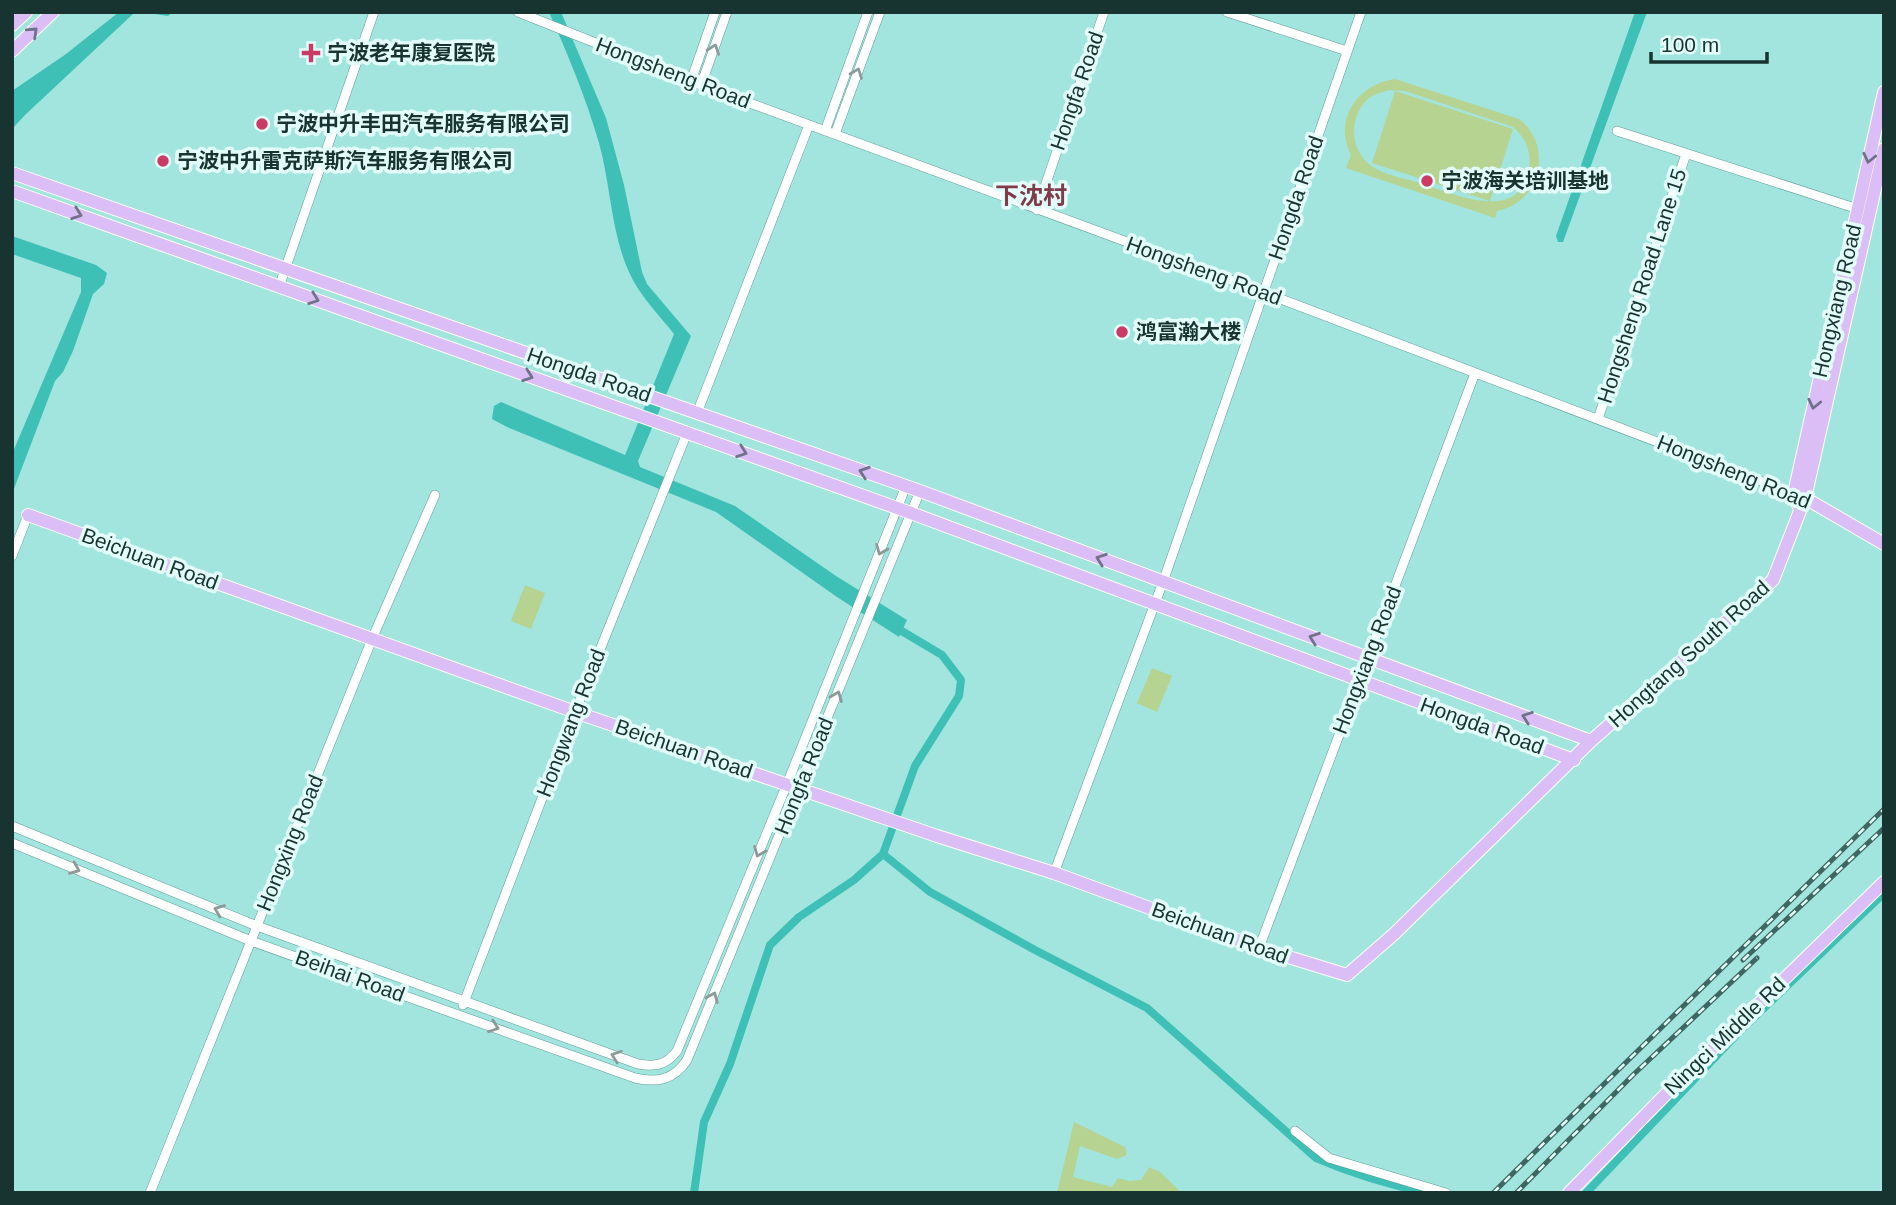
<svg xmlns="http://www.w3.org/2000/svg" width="1896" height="1205" viewBox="0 0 1896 1205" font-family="Arial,'Noto Sans SC',sans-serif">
<rect width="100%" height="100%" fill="#a1e5de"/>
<path fill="#b6d391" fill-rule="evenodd" d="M1395 79 1519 119C1554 146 1541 203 1497 211L1495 218 1346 168 1351 155C1333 119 1358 84 1395 79ZM1389 90 1405 91 1513 127C1526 138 1532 153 1529 170 1519 225 1452 193 1419 183 1404 178 1382 175 1369 164 1349 148 1349 115 1369 98 1375 94 1382 92 1389 90Z
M1395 91 1513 129 1490 201 1372 163Z
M525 585 545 593 531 629 511 621Z
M1152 668 1172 676 1157 712 1137 703Z
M1074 1122 1125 1147 1127 1155 1117 1159 1080 1146 1073 1177 1112 1187 1118 1178 1129 1181 1141 1180 1149 1167 1160 1172 1182 1193H1057Z"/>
<path fill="#3fc0b6" d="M119 12H173L168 16 141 12 133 14 25 115 12 129V91L66 54Z
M549 12H561L606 118 624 185 642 272 647 284 691 336 638 461 640 467 735 506 836 576 907 620 899 637 837 597 716 512 507 427 492 419 494 406 501 402 625 455 674 334C662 319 648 304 637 287 611 246 612 189 599 143 586 98 568 55 549 12Z
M1635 12H1647L1563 242H1558L1556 236Z
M12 236 96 265 107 273 104 284 93 294 73 351 63 372 55 381 12 494V454L81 292V278L12 254Z"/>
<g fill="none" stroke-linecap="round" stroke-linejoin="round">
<path stroke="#3fc0b6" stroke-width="8" d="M883 854 930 892 1035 950 1147 1008 1316 1158C1353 1174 1390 1185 1429 1193
M694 1193 704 1122 730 1064 770 945 799 917 854 880 883 854 915 766 959 696 961 680 942 655 895 627
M1586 1193 1742 1029 1884 893"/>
<defs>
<path id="minor" d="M518 12 701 85 1252 288 1797 495
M1227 12 1347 51
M691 81 715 12
M701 85 727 12
M825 131 868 12
M1617 131 1861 210
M835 134 880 12
M1037 210 1104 12
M279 287 374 12
M697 413 809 125
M1598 419 1686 154
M12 556 28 515
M12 826 257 926 638 1064C656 1067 666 1065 677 1051L787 784 906 486
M12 843 251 941 635 1078C657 1083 674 1080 687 1060L920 491
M1054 873 1163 582 1361 12
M1259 948 1475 373
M463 1005 575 712 687 433
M1295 1131 1329 1158 1446 1193
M150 1193 372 639 435 495"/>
<path id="major" d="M12 25 26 12
M12 51 53 12
M12 173 920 491 1591 741
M12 191 911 513 1574 760
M1805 498 1884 544
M1800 510 1794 493 1884 92
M28 515 575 712 937 836 1054 873 1259 948 1347 975 1394 934 1591 741 1773 580 1805 498 1884 149
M1569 1193 1669 1091 1884 882"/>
</defs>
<use href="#minor" stroke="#5c9f98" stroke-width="10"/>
<use href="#major" stroke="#fff" stroke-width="14"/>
<use href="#minor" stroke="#fff" stroke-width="9"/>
<use href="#major" stroke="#dcbef7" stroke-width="12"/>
<defs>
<path id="rail" d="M1743 960 1884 828
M1493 1193 1884 809
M1516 1193 1633 1075 1757 958"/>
</defs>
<use href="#rail" stroke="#3f6662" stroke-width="5"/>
<use href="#rail" stroke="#e3fefa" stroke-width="2.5" stroke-dasharray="8" stroke-linecap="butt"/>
</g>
<defs><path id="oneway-chevron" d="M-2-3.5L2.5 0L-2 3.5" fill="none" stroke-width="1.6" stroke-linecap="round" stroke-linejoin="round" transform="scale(1.75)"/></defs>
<g stroke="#70728a">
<use href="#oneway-chevron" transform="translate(33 32) rotate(-43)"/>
<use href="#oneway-chevron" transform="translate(1869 158) rotate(103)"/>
<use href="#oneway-chevron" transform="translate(77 214) rotate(20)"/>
<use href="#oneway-chevron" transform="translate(314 299) rotate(20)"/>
<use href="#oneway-chevron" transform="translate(528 376) rotate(20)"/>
<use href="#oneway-chevron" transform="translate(1814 404) rotate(103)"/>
<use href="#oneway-chevron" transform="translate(742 452) rotate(20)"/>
<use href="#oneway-chevron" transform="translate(864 472) rotate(-161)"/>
<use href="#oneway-chevron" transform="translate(1101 559) rotate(-160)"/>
<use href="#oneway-chevron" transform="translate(1314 638) rotate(-160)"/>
<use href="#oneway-chevron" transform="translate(1527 717) rotate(-160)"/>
</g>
<g stroke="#8c9a98">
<use href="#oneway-chevron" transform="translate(714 49) rotate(-70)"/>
<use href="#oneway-chevron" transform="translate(857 73) rotate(-69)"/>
<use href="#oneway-chevron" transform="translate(881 550) rotate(112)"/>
<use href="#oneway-chevron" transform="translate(837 696) rotate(-68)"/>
<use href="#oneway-chevron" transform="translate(759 852) rotate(112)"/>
<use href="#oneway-chevron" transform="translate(75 869) rotate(22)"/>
<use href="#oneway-chevron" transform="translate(219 910) rotate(-158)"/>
<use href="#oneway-chevron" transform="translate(713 997) rotate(-67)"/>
<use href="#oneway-chevron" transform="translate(494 1027) rotate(20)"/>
<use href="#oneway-chevron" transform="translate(616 1056) rotate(-160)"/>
</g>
<g fill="#ca3b65" stroke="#e3fefa" stroke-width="2.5">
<path d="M307.5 42.5h7v7h7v7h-7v7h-7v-7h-7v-7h7z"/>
<circle cx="262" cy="124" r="7"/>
<circle cx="163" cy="161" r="7"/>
<circle cx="1427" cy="181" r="7"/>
<circle cx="1122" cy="332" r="7"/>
</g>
<g text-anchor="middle" stroke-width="7" stroke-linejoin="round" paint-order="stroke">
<g font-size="21" font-weight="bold" fill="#183431" stroke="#e3fefa" text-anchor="start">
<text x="327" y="60">宁波老年康复医院</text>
<text x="276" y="131">宁波中升丰田汽车服务有限公司</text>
<text x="177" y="168">宁波中升雷克萨斯汽车服务有限公司</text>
<text x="1441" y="188">宁波海关培训基地</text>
<text x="1136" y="339">鸿富瀚大楼</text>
</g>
<g font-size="21" fill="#183431" stroke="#e3fefa">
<text transform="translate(673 73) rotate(21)" y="7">Hongsheng Road</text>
<text transform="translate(1077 91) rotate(-71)" y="7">Hongfa Road</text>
<text transform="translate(1296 198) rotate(-71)" y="7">Hongda Road</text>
<text transform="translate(1204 271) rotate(20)" y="7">Hongsheng Road</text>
<text transform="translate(1642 286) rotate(-72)" y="7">Hongsheng Road Lane 15</text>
<text transform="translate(1837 301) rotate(-77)" y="7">Hongxiang Road</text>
<text transform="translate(589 375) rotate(19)" y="7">Hongda Road</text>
<text transform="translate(1734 472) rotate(22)" y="7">Hongsheng Road</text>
<text transform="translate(150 559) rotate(20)" y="7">Beichuan Road</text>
<text transform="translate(1689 654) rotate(-42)" y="7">Hongtang South Road</text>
<text transform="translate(1367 660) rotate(-69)" y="7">Hongxiang Road</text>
<text transform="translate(571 723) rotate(-69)" y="7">Hongwang Road</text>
<text transform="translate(1482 726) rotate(20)" y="7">Hongda Road</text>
<text transform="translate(684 749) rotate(19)" y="7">Beichuan Road</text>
<text transform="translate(804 776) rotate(-68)" y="7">Hongfa Road</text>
<text transform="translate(290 843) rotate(-68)" y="7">Hongxing Road</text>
<text transform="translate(1220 933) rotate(20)" y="7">Beichuan Road</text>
<text transform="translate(350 976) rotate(20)" y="7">Beihai Road</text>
<text transform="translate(1725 1036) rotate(-44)" y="7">Ningci Middle Rd</text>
</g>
<g font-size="24" font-weight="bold" fill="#813a4a" stroke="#e3fefa">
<text x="1031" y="204">下沈村</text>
</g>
</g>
<rect width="1896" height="1205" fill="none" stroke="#183431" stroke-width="28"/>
<path d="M1651 52v10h116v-10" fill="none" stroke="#183431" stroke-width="3.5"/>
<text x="1661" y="52" font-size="21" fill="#183431" stroke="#e3fefa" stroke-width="5" paint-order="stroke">100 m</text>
</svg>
